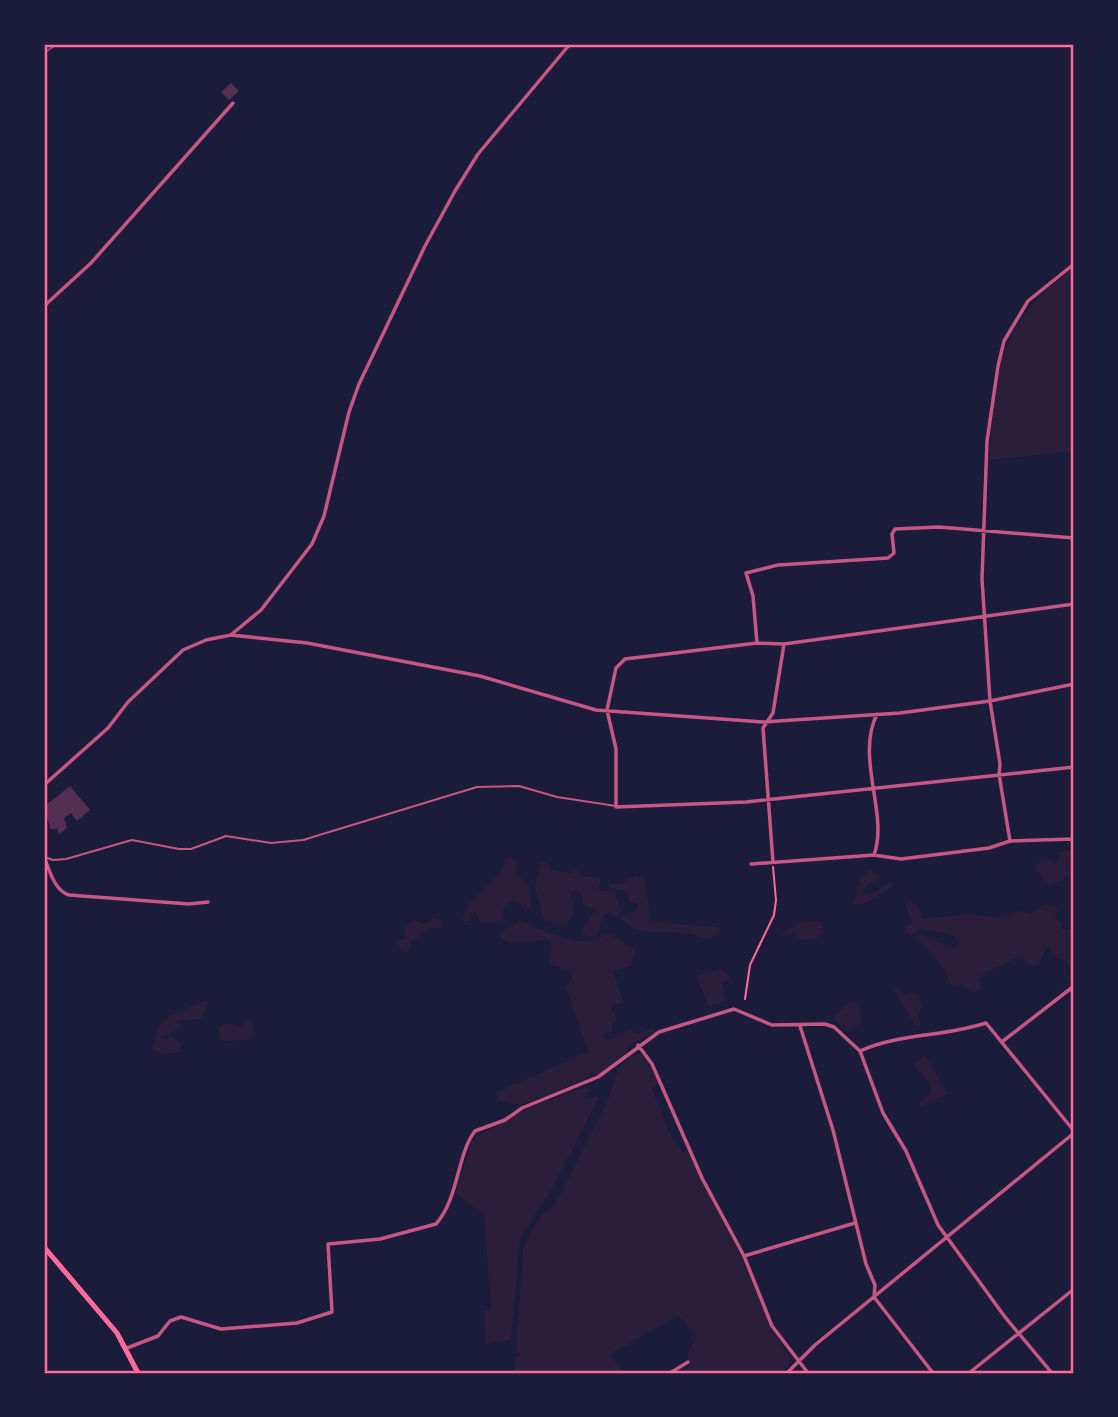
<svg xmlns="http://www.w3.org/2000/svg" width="1118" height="1417" viewBox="0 0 1118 1417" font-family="Inter,sans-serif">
<rect width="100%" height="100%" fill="#1b1b3a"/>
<path fill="#2a1e3b" d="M1074 266V451L989 460C992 407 993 355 1027 311 1040 294 1059 280 1074 266Z
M1068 851 1074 853C1074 875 1070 879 1049 884L1035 869 1042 858H1049L1056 865 1060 852Z
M511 857 519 863 515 872 529 885 531 906 525 912 522 906 512 901 503 907V921L480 923 476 912 471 914 470 921H464L462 917 469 904 501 872 505 860Z
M541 862 549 864 552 870 571 873 577 869 583 876 601 878 598 890 615 892 621 913 615 917 609 912 603 916 597 938 583 935V927L596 910 583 904 582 894 573 890 570 895 575 909 566 926 544 920 535 887Z
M870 870 880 876 864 889 863 896H868L890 882 893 881 892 887 863 904H851L857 896V887L861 885 860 879Z
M636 876 645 878 650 920 653 922 717 927 720 928V933C706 944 697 933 682 933 665 932 629 936 621 916L639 909 636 903H630L627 892 610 888 608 884H619Z
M909 901 918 906 924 919 969 914 1001 918 1018 911 1032 913 1044 905 1058 907 1055 918 1062 922V929H1074V954L1070 958 1074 961V978L1069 981 1071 970 1064 959 1058 958 1048 946 1037 966 1026 964 1022 955 983 974 978 981 982 989 974 993 961 985 952 986 942 966 918 939 917 933 955 948 960 940 950 934 922 929 912 935 904 932 906 925 912 924 905 904Z
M434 918 442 921 443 927 429 929 411 942 409 952 402 953 397 941 407 938 405 928 414 920 424 925Z
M520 920C548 931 580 953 607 933L634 948 635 954 629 966 613 972 624 1002 611 1007 617 1021 612 1024V1031L603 1034 606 1041 632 1030 637 1034 655 1028V1031L632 1044 615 1064H610L609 1069 521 1105 499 1101 495 1093 588 1052 566 987 573 978 566 969 550 965 552 948 549 940 510 943 501 938V933Z
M812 921 822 922 824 934 813 939 800 940 795 933 780 936 798 923Z
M721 969 732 978 722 983 726 1001 709 1007 696 976Z
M893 989H899L906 994 913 992 920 997 922 1007 918 1015 921 1026 915 1025Z
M206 1000 208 1004 201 1019 177 1021 181 1026 163 1038H173L181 1043 180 1052 162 1055 152 1049 158 1027 168 1017Z
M855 1001 862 1014 861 1023 848 1033 833 1018 849 1002Z
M244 1021H252L255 1034 248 1040 224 1041 219 1037 218 1028 227 1023 241 1028Z
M641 1053 659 1083 652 1089 670 1134 683 1152 687 1151 741 1257 768 1322 790 1359 782 1373H677L688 1369 691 1363 687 1356 697 1336 678 1316 610 1354 624 1373H514L516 1358 521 1355 516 1352 523 1250 531 1232 542 1215 555 1204 568 1179 606 1105 619 1067 630 1056Z
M925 1055 948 1094 920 1106 919 1103 930 1094 931 1086 914 1064Z
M585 1087 590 1090 586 1094 587 1099 597 1096 598 1100 550 1192 520 1239 511 1340 486 1344 484 1311 491 1310 484 1214 455 1193 473 1139 525 1109Z"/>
<path fill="#542f53" d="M231 83 239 91 229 100 221 92Z
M70 786 90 810 77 821 71 813 64 818 67 828 59 834 57 828 51 830 44 807Z"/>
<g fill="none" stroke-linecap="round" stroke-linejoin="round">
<path stroke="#ff6b9d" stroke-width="2" d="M745 999 750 965 774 915 776 900 773 867"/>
<path stroke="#c65784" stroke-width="2" d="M45 857 53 860 66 859 132 840 179 849H191L226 836 271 843 303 840 477 787 519 786 557 797 616 806"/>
<path stroke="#c65784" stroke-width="3.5" d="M44 306 91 263 233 103
M232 634 261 610 312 544 324 516 349 412 359 384 425 246 455 191 478 154 570 44
M757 643 753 596 746 573 778 565 888 558 894 553 892 534 895 529 939 527 1074 538
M607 710 616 749V807L746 802 1074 767
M607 710 616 668 625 659 757 643 784 644 1074 604
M44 785 108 728 128 702 183 650 206 640 231 635 307 643 480 676 596 710 763 722 900 713 990 701 1074 684
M1010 841 999 774 1000 764 990 701 982 579 987 441 998 366 1004 341 1028 301 1074 264
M874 855C889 814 855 758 877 714
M44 857C50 871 54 890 69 895L189 904 208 902
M773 862 763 728 773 713 784 644
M751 864 874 855 901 859 989 848 1010 841 1074 839
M800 1026 833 1130 866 1264 875 1285 874 1297 933 1373
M1003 1041 1074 986
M638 1045 652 1064 702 1178 744 1256 772 1326 808 1373
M860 1051 883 1113 906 1151 938 1225 1005 1317 1052 1373
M744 1256 855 1223
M127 1348 158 1336 170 1321 181 1317 221 1329 297 1323 332 1312 328 1244 380 1239 436 1224C459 1198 457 1154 475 1131L505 1120 522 1108 598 1077 659 1032 734 1009 772 1025 825 1024 834 1027 860 1051C900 1033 944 1037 986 1023L1074 1131
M670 1373 688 1362
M787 1373 815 1345 1074 1133
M969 1373 1074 1289"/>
<path stroke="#ff6b9d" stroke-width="5" d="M44 1247 117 1333 138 1373"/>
<path stroke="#a44b75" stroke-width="2" d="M44 53 57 44"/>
</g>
<rect width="1118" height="1417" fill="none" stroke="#1b1b3a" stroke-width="91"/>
<rect x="46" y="46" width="1026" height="1326" fill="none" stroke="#ff6b9d" stroke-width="2.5"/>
</svg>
